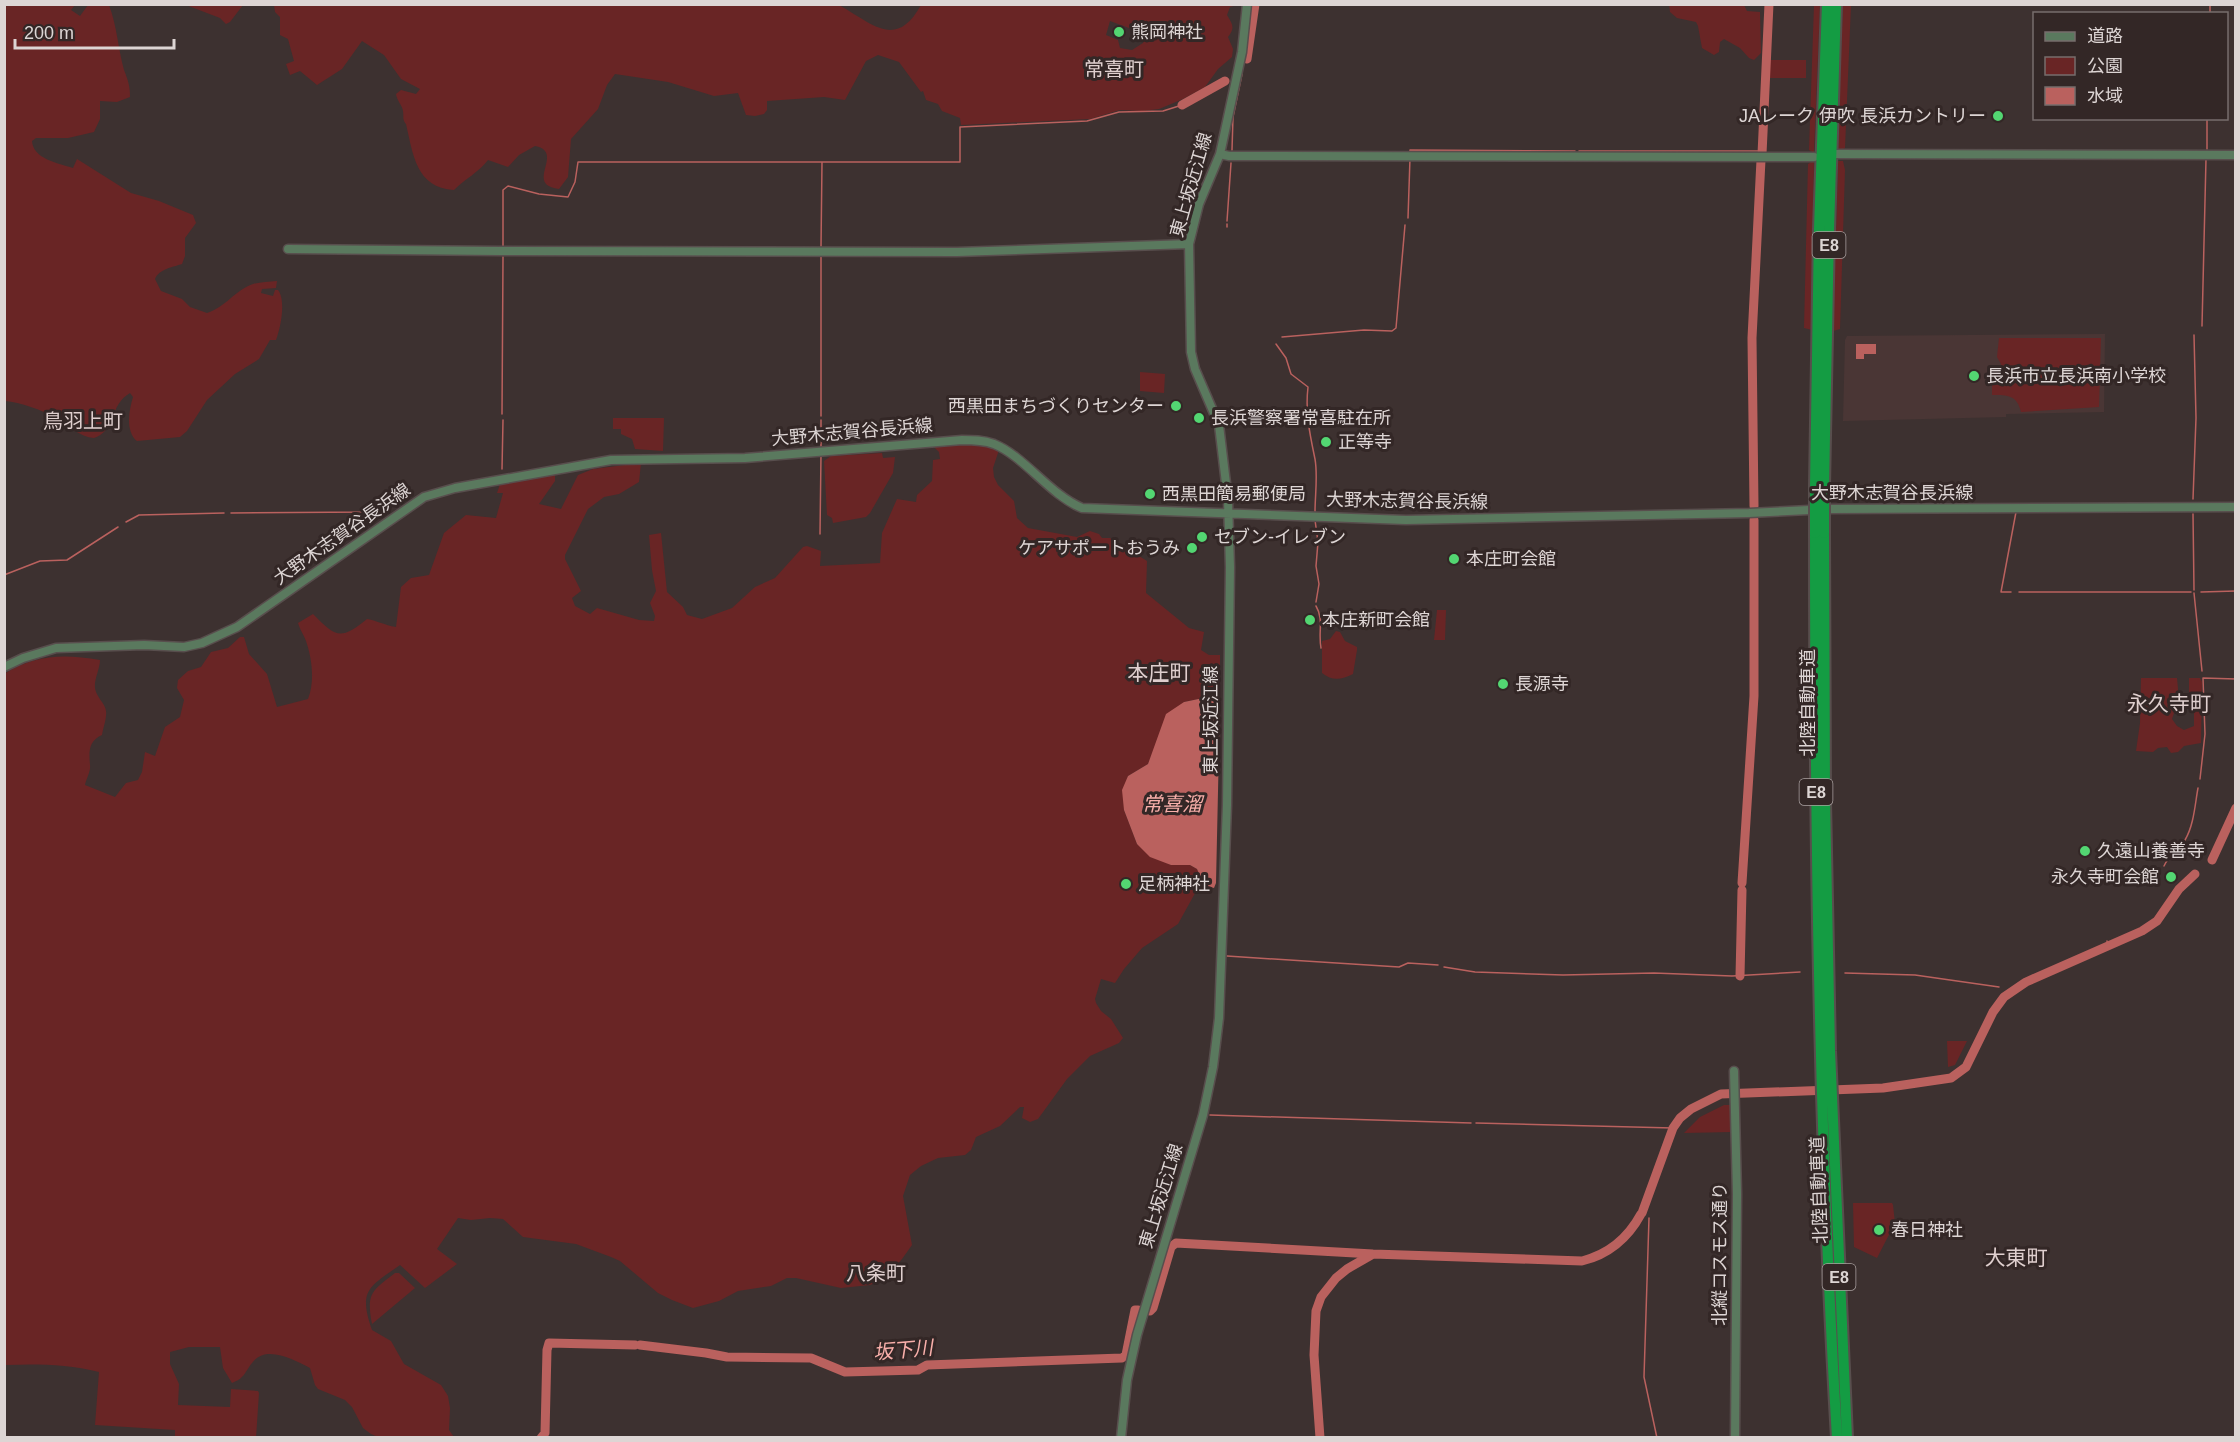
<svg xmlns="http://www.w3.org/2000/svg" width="2240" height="1442" viewBox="0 0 2240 1442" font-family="Arial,'Noto Sans JP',sans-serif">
<rect width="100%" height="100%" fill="#3d3130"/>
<path fill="#4a3635" d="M2105 334 2104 412 2006 414V417L1843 421 1845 340 1847 336Z"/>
<path fill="#692525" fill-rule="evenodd" d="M5 4 75 5 71 10 80 16 88 5H109C117 26 118 48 124 70 128 80 130 86 130 97L117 102 100 101V119L94 132 68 138H36L32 141C33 159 58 163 73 168L77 159 131 193 159 201 193 215 196 223 185 238V256L182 264C173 267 159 269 155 279L161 291 182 299 190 307 207 313C226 307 235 290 253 284 260 282 269 282 277 281L276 288 262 289 261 293 273 296 275 290H278C286 300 281 327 276 340H270L259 359 235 374 207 400 187 431 180 437 137 441C125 431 129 410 133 397L130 393C109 405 116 431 94 438 80 437 67 425 55 418 42 410 20 402 5 401Z
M1669 4 1744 5 1747 11 1760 12 1761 53 1754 60 1749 58 1740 48 1724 39 1720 42 1719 52 1714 55 1702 48 1698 26 1696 22 1677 18 1670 12Z
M186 5H185H243L230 22 226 24 220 18Z
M839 5C873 24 896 50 921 5H1237L1230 7 1227 15C1233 25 1235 28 1228 37L1233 49 1232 57 1218 69 1205 87 1183 99 1159 109 1142 111 1120 110 1090 119 961 125 960 118 942 111 938 104 926 100 923 91 921 92 899 62 878 55 866 61 845 100 824 97 767 101V110L764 114 755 116 746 115 738 93 714 96 668 82 615 74 607 85 598 109 571 139 568 177 559 189C523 185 566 152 535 146L519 155 508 167 488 160C479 172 465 179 454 190 416 188 413 154 406 124 402 119 404 117 403 111 402 105 397 101 396 94L401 90 416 94 420 89 401 79 384 55 362 41 342 69 317 85 300 71 290 75 286 64 294 61 288 39 280 35V17L275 12 274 5ZM1110 21 1145 34 1143 43 1132 50 1120 48 1118 40 1106 35Z
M1814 5H1820L1814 153 1809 150Z
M1843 5H1851L1845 148 1837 153Z
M1769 60H1806V78H1769Z
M1814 160 1812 330 1804 328 1808 164Z
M1838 161H1843L1845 170 1840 329 1833 331Z
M1999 338H2101L2099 407 2021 412C2017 395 2008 395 1992 395V377L1999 371 2001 364 1997 357Z
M1140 372 1165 374 1164 393 1140 391Z
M613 418H664L663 451 635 449 632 439 621 434V429H613Z
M936 444H975L999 450 993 468 994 477 998 485 1014 501 1017 518 1028 528 1077 537 1090 531 1099 534 1102 538H1110L1147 561 1146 593 1189 628 1204 632 1201 650 1209 655H1220V700L1208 697 1184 702 1153 752 1148 764 1128 776 1124 810 1137 844 1171 865H1190L1197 869 1204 885 1199 886 1178 924 1142 948 1124 969 1115 983 1101 979 1095 999 1096 1003 1101 1011 1111 1019 1123 1038 1119 1043 1090 1056 1067 1079 1038 1119 1030 1122 1022 1118 1024 1107H1020L1000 1126 976 1137 971 1150 965 1155 938 1158 921 1166 910 1175 903 1196 912 1245 902 1259 884 1279 870 1285 841 1288 796 1278H787L771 1286 738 1291 719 1301 693 1308 672 1300 658 1293 620 1261 611 1257 576 1244 523 1237 503 1219 490 1218 471 1220 458 1218 437 1249 457 1264 425 1288 400 1265C369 1287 358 1290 372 1330L391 1341 404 1364 441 1385 448 1396 450 1408 449 1430 454 1437H378L371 1434 363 1428 352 1407 345 1400 318 1389 315 1385 310 1368C294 1360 266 1344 252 1363 244 1373 245 1378 232 1383L223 1368 220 1347H189L170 1352V1364L179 1384 178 1405 230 1407 231 1389 258 1391 259 1393 256 1438 175 1436V1430L95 1425 99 1372C67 1364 37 1364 5 1365L4 674C36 654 64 654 100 660 100 669 94 679 95 688 96 697 105 703 106 711 107 718 103 728 102 735 88 741 89 753 90 765 91 771 86 779 85 785L115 797 126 783 138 780 142 772 145 752 155 756 165 727 180 717 184 700 177 688 178 680 188 671 201 667 211 652 228 648 240 637H244L249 654 267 674 277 707 308 699C315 682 312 658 306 641 304 635 300 630 298 623L313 614C336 637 340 641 367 619 378 621 384 625 396 627L401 587 411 578 429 575 444 533 466 515 496 518 503 493H497L500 484 555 475V481L539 504 561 509 578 475 593 469 641 463 639 482 619 494 604 497 588 509 565 555V559L581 591 572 598 575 606 590 614 597 608 639 620 654 621 655 616 650 603 656 591 652 570 649 535 661 533 667 592 683 607 687 615 702 619 732 608 755 587 775 578 803 547 807 546 821 551 820 566 880 563 882 533 897 499 916 502 917 495 932 481 933 460 940 459 939 452 934 447Z
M882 453 883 458 895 457 893 473 870 513 866 517 833 523 832 518 827 515 824 461 831 456Z
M1437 610H1446L1445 640H1434Z
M1336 631 1340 632 1345 641 1357 647V650L1353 674C1341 680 1332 681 1322 673V641L1330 639Z
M2141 678H2177L2180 711 2174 713 2172 719 2177 726 2184 730 2194 726V712L2189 711V678H2200L2202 682 2201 743 2184 746 2178 752 2171 753 2167 747 2158 748 2153 752 2136 751 2140 723Z
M1947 1041H1967L1955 1065 1948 1067Z
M1724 1105H1732V1132L1684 1133 1700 1117Z
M1853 1203H1892L1893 1205 1895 1223 1877 1258 1854 1247Z
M395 1273H399L415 1288 372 1324C366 1293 372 1291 395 1273Z"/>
<path fill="#ba615e" d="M1856 344H1876V354H1864V359H1856Z
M1208 697 1220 700 1216 883 1214 888 1204 885 1197 869 1190 865H1171L1150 857 1137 844 1124 810 1122 790 1128 776 1148 764 1166 714 1184 702Z"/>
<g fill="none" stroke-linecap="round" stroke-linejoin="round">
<path stroke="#ba615e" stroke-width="1.5" d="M2210 14V4
M2207 149V118
M1232 150 1233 117 1242 74
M1579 151H1762
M1410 154V150L1575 151
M1408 218 1410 158
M1227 221 1231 163
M1227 227V224
M503 246V190L508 186 539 194 568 197 575 182 578 162H960V127L1087 121 1119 112 1163 111 1182 105
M821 247 822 162
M2202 326 2206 159
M1282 337 1364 330 1392 331 1396 328 1405 225
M1276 344 1286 358 1291 374 1308 387C1305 413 1310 435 1315 459 1318 476 1315 495 1315 512
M502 414 503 257
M821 416V256
M821 420V447
M502 469 503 420
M2193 499 2196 418 2194 335
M389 501 398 496
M231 513 370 512 375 509
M2193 514 2194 590
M1315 520 1318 542 1316 566 1319 584 1316 602
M126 522 139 515 224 513
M820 534 821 454
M4 575 40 561 67 560 118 527
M2011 592H2001L2016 512
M2019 592H2191
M2201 592 2236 591
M2194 593 2202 671
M1316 606C1324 619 1318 633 1321 648
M2200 779 2205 734 2203 678 2236 679
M2164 866C2169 855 2178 850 2185 840 2194 825 2195 804 2198 788
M2107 941 2108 945
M1227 956 1399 967 1408 963 1438 965
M1444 967 1475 972 1563 975 1654 973 1732 976 1800 972
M1845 973 1915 975 1999 987
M1210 1115 1471 1123
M1476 1123 1673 1128
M1642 1213 1644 1215
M1649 1218 1644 1377 1657 1438"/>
<path stroke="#ba615e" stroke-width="9" d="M1247 59 1255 4
M1182 105 1225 81
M1762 154 1769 4
M1754 506 1752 338 1761 160
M2212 860 2236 808
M1742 883 1754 696V520
M1740 976 1742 890
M1642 1213 1673 1128 1680 1118 1691 1109 1721 1094 1883 1088 1951 1078 1966 1067 1993 1012 2004 997 2026 982 2142 931 2157 921 2179 889 2195 874
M1150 1311 1153 1308 1171 1247 1176 1243 1373 1254 1582 1261C1610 1254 1628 1238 1641 1214
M640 1345 706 1353 727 1357 811 1358 845 1372 918 1370 927 1365 1122 1358 1126 1355 1135 1310H1138
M541 1438 545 1433 547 1350 549 1343 635 1345
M1320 1438 1314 1355 1316 1311 1321 1297 1336 1278 1347 1269 1373 1254"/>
<defs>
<path id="secondary" d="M1220 154 1229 156 1814 157
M1835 154 2236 155
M288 249 499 251 957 252 1189 244
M4 667 23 658 56 648 144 645 184 647 202 643 237 627 424 497 455 488 611 460 745 458 962 440C973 440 983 440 994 444 1024 456 1050 495 1082 508L1406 520 1749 513 1830 509 2236 507
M1734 1071 1737 1194 1735 1438
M1121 1438 1127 1380 1137 1335 1203 1115 1213 1067 1219 1018 1227 805 1230 567 1228 500 1219 425 1195 369 1191 352 1189 244 1199 204 1220 154 1242 52 1247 4"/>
<path id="highway" d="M1815 486 1819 229 1827 4
M1824 487 1829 230 1836 4
M1815 533C1815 834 1819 1136 1837 1438
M1824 533 1825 801 1830 1051 1847 1438"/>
</defs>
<use href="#secondary" stroke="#584e4d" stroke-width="11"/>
<use href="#highway" stroke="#584e4d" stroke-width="14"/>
<use href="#secondary" stroke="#5a795e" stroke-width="8"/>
<use href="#highway" stroke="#149c43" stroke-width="10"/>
<defs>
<path id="highway-bridge" d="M1824 487V533
M1815 533V486"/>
</defs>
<use href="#highway-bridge" stroke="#584e4d" stroke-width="14" stroke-linecap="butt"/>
<use href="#highway-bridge" stroke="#149c43" stroke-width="10"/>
</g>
<g fill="#53d672" stroke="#332726" stroke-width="2">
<circle cx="1119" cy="32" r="6"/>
<circle cx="1998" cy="116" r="6"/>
<circle cx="1974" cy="376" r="6"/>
<circle cx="1176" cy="406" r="6"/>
<circle cx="1199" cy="418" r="6"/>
<circle cx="1326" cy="442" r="6"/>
<circle cx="1150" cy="494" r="6"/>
<circle cx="1202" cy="537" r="6"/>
<circle cx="1192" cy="548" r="6"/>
<circle cx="1454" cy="559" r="6"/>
<circle cx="1310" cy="620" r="6"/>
<circle cx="1503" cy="684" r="6"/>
<circle cx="2085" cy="851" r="6"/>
<circle cx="2171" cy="877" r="6"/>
<circle cx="1126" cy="884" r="6"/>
<circle cx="1879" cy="1230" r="6"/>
</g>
<g text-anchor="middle" stroke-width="6" stroke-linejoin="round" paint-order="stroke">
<g fill="#332726" stroke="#aaa1a0" stroke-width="1.5">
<rect x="1812.5" y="232" width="33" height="26" rx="4.5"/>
<rect x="1799.5" y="779" width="33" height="26" rx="4.5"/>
<rect x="1822.5" y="1264" width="33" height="26" rx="4.5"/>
</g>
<g font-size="16" font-weight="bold" fill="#ddd5d4">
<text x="1829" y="251">E8</text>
<text x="1816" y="798">E8</text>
<text x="1839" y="1283">E8</text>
</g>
<g font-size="18" fill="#ddd5d4" stroke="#332726" text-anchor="start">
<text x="1131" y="38">熊岡神社</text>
<text x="1986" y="122" text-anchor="end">JAレーク 伊吹 長浜カントリー</text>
<text x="1986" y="382">長浜市立長浜南小学校</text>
<text x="1164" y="412" text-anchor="end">西黒田まちづくりセンター</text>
<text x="1211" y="424">長浜警察署常喜駐在所</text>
<text x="1338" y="448">正等寺</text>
<text x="1162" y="500">西黒田簡易郵便局</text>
<text x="1214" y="543">セブン-イレブン</text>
<text x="1180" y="554" text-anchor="end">ケアサポートおうみ</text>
<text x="1466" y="565">本庄町会館</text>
<text x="1322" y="626">本庄新町会館</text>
<text x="1515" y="690">長源寺</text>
<text x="2097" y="857">久遠山養善寺</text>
<text x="2159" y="883" text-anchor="end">永久寺町会館</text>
<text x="1138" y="890">足柄神社</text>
<text x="1891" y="1236">春日神社</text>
</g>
<g font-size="18" fill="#ddd5d4" stroke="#332726">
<text transform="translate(1191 185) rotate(-74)" y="6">東上坂近江線</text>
<text transform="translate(852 432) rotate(-5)" y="6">大野木志賀谷長浜線</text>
<text x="1892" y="499">大野木志賀谷長浜線</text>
<text transform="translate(1407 501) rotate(1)" y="6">大野木志賀谷長浜線</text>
<text transform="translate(342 534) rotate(-35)" y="6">大野木志賀谷長浜線</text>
<text transform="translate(1808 703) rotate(-90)" y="6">北陸自動車道</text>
<text transform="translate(1211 720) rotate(-90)" y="6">東上坂近江線</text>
<text transform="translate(1819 1190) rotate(-92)" y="6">北陸自動車道</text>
<text transform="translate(1161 1196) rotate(-73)" y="6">東上坂近江線</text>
<text transform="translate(1720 1254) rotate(-90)" y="6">北縦コスモス通り</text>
</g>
<g font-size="20" fill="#dfcfce" stroke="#332726">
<text x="1114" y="76">常喜町</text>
<text x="83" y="428">鳥羽上町</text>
<text x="876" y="1280">八条町</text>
</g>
<g font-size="20" font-style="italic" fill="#f8afaa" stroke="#332726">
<text x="1172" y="811">常喜溜</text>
<text transform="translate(903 1350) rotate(-5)" y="7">坂下川</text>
</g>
<g font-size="21" fill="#dfcfce" stroke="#332726">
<text x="1159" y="680">本庄町</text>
<text x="2169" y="711">永久寺町</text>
<text x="2016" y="1265">大東町</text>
</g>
</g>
<rect width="2240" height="1442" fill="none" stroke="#ddd5d4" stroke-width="12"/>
<rect x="2033" y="12" width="195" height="108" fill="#332726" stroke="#776d6c" stroke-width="1.5"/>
<rect x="2045" y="32" width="30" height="9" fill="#5a795e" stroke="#776d6c" stroke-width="1.5"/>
<text x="2087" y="42" font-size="18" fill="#ddd5d4">道路</text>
<rect x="2045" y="57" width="30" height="18" fill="#692525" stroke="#776d6c" stroke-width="1.5"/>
<text x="2087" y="72" font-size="18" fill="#ddd5d4">公園</text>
<rect x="2045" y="87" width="30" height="18" fill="#ba615e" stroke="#776d6c" stroke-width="1.5"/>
<text x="2087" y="102" font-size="18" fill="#ddd5d4">水域</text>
<path d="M15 39v9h159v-9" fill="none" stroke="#ddd5d4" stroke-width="3"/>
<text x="24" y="39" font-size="18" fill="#ddd5d4" stroke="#332726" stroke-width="4.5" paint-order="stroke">200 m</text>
</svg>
